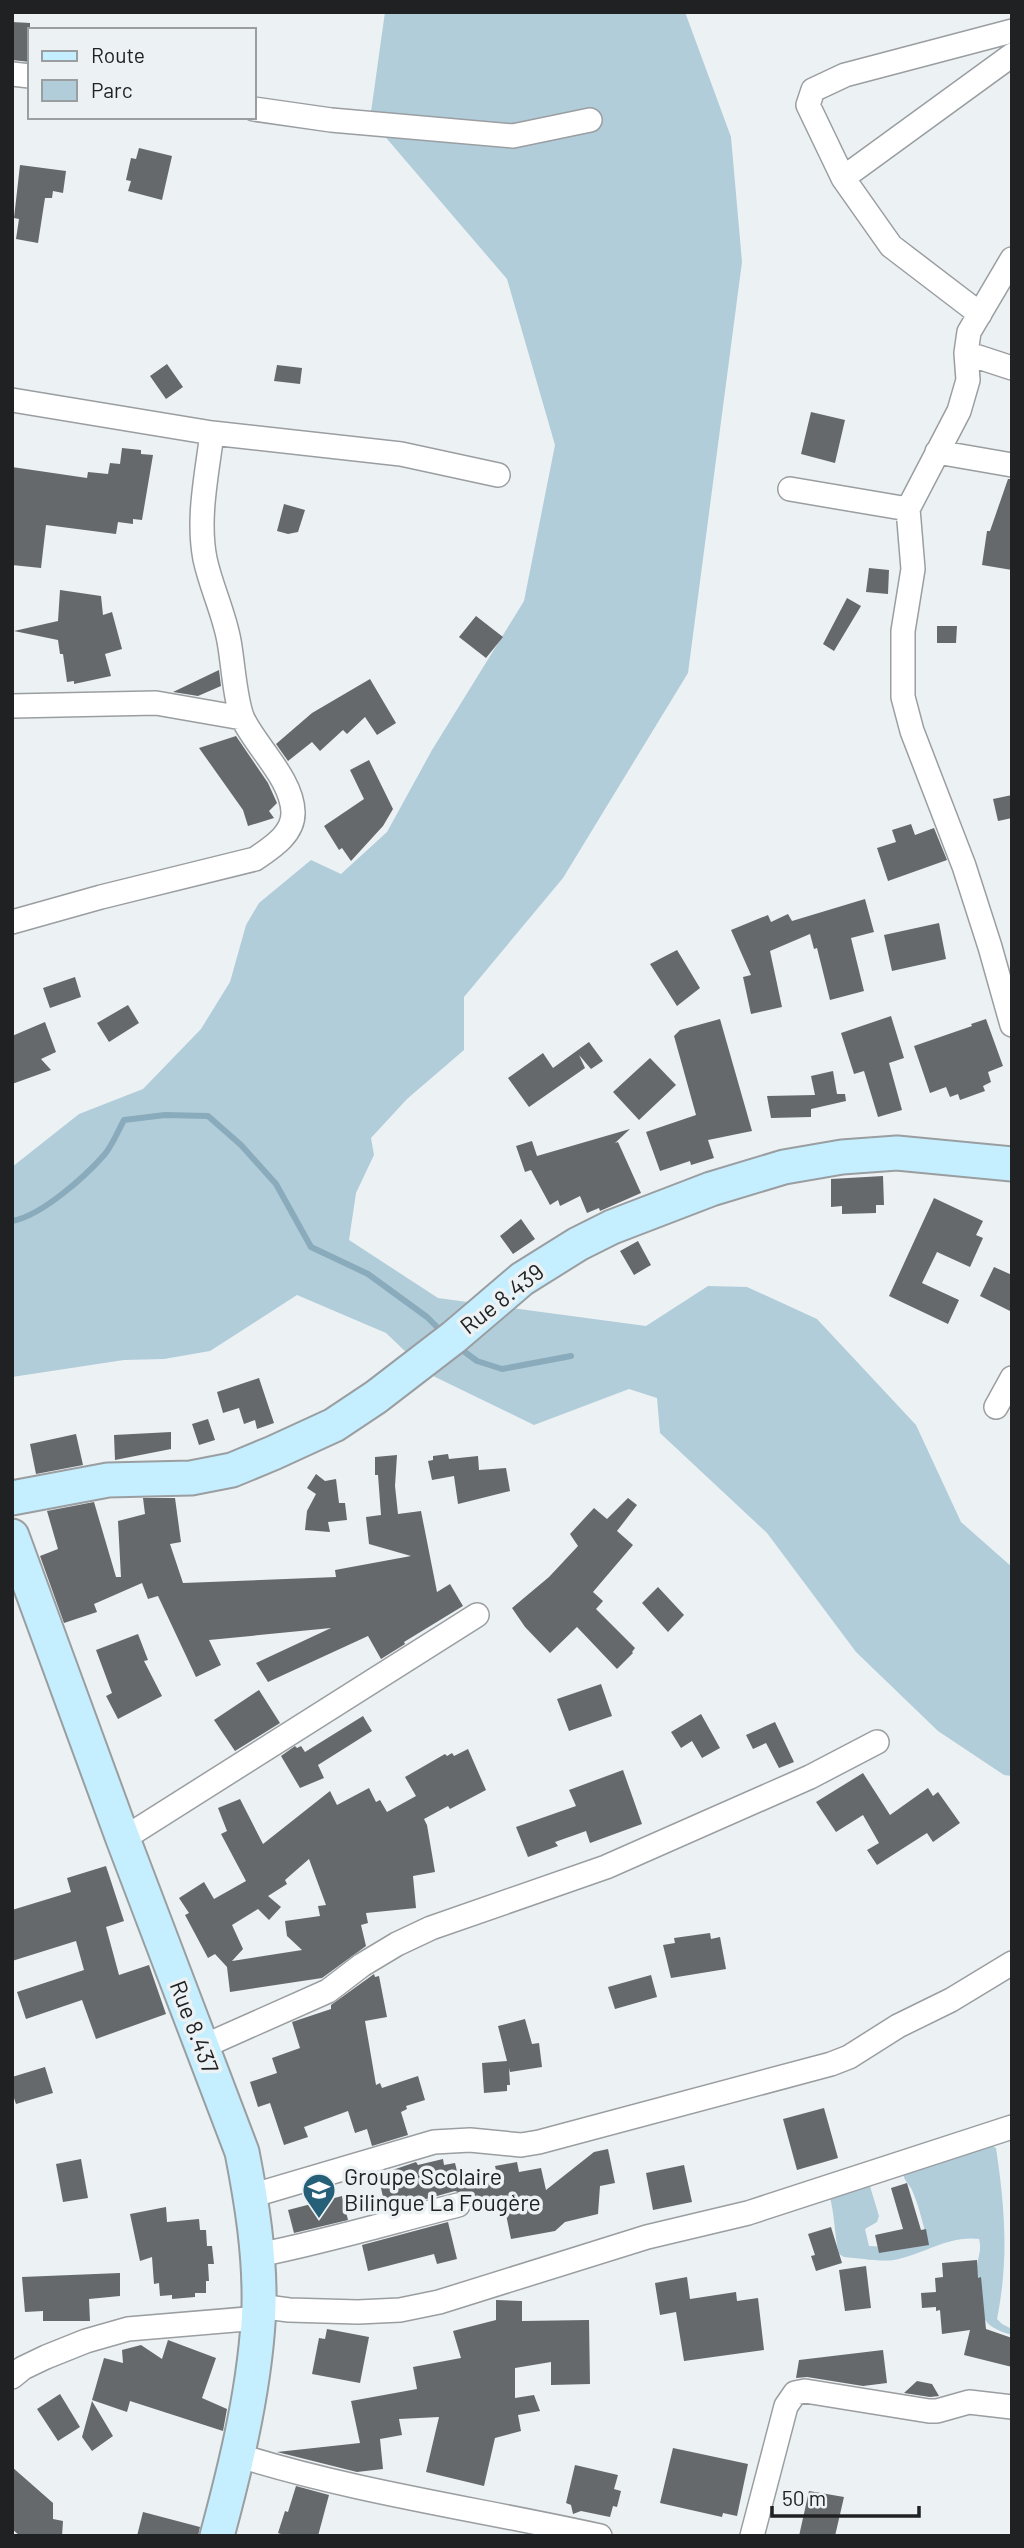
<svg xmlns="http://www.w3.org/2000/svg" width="1024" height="2548" viewBox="0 0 1024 2548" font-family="Barlow,sans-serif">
<rect width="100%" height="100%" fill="#ecf1f4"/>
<path fill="#b2cdda" d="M385 12H685L731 137 742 262 688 673 563 878 464 997V1050L407 1099 371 1138 374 1155 356 1193 349 1240 438 1298 646 1326 708 1286 747 1287 817 1319 916 1425 961 1522 1012 1567V1776L1004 1775 938 1731 856 1652 767 1533 660 1433 657 1398 629 1389 534 1425 429 1374 386 1333 297 1295 210 1351 164 1359 124 1360 12 1377V1167L79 1114 143 1089 201 1029 230 982 246 925 259 903 311 860 341 874 387 832 432 750 524 601 555 445 507 279 370 119Z
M991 2145 996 2148C1005 2208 1009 2259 997 2319L1002 2324 1012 2329V2335C984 2327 980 2318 978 2290 978 2283 976 2274 977 2267 978 2256 982 2250 979 2239 949 2235 922 2255 894 2260 879 2262 859 2258 844 2257L839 2254C834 2234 835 2214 829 2194L869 2183 879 2216 877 2222 865 2229 869 2246 890 2247 926 2235C922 2220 918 2203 911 2188 907 2182 904 2180 903 2173Z"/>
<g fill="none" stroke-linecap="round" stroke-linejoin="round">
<path stroke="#8aabbb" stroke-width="6" d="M12 1221C41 1216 85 1177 105 1154 113 1144 118 1131 124 1120L165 1115 208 1116 241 1145 276 1184 311 1247 368 1274 427 1317 442 1332
M458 1347 477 1361 502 1369 571 1356"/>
</g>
<path fill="#65696b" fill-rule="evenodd" d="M12 22 30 23V62L12 60Z
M139 148 172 156 162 200 128 191 131 181 126 180 131 158 136 159Z
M20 165 66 171 63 193 53 191 52 198H45L38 243 16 239 19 219 14 218Z
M167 364 183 387 166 399 150 376Z
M277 365 302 368 300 384 274 381Z
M811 412 845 420 835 463 801 454Z
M122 448 141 450V454L153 455 142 520 133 519V524L118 522 116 534 46 525 41 568 12 565V467L87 478 88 472 108 474 110 463 120 464Z
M1008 479H1012V570L982 565 987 531H990Z
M284 504 305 510 298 532 288 534 277 531Z
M869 568 889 570 888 594 866 592Z
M60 590 101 596 103 615 112 612 122 649 105 654 111 676 74 684V681L67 682 63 654H60L58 640 14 631 58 621Z
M847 598 861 606 834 651 823 644Z
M476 616 503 637 486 658 459 637Z
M937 626H957L956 643H937Z
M219 670 221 686 198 696 173 692Z
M370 679 396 723 377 735 365 717 347 734 343 730 320 751 312 742 288 761 276 744 312 713Z
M236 736 268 783 277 803 269 811 274 818 248 826 243 810 199 748Z
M369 760 393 809 383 826 351 861 342 848 339 850 324 826 364 799 350 770Z
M1012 795V818L998 821 993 799Z
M911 824 915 835 934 828 947 860 888 881 877 848 896 842 892 830Z
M865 899 874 932 851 938 864 991 830 1000 817 948 814 949 810 934 770 951 782 1007 751 1014 743 977 751 975 731 930 768 915 771 922 788 914 792 921Z
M939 923 946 959 892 971 884 935Z
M677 950 700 988 677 1006 650 964Z
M75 977 81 997 50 1008 43 988Z
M128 1005 139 1023 109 1042 97 1023Z
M891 1016 904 1058 889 1063 902 1110 878 1117 864 1071 854 1074 841 1033Z
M720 1019 752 1131 708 1140 714 1158 691 1165 690 1161 660 1171 646 1132 696 1115 674 1036 680 1030Z
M986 1019 1003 1066 988 1072 991 1082 983 1086 985 1091 960 1100 958 1094 950 1097 946 1087 930 1093 914 1046 972 1026 971 1024Z
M45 1022 56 1052 41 1059 51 1070 12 1084V1036Z
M589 1042 603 1061 591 1069 579 1055 585 1068 529 1107 508 1078 543 1053 553 1068Z
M650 1058 676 1085 639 1120 613 1092Z
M833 1071 837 1094H845L846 1101 811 1109V1117L771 1118 767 1096 815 1095 811 1076Z
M630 1129 615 1143 618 1142 641 1193 600 1211 599 1208 587 1213 580 1196 560 1206 558 1200 550 1205 531 1170 525 1172 516 1146 532 1141 537 1156Z
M883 1176 884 1205H876V1213L842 1214V1206L831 1207V1179Z
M934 1198 983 1221 976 1235 983 1238 970 1267 937 1252 922 1283 959 1300 948 1324 889 1296Z
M521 1219 535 1239 513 1254 500 1236Z
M638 1241 651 1265 634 1275 620 1251Z
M994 1267 1012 1275V1312L980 1296Z
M259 1378 274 1423 257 1429 255 1420 244 1424 239 1408 223 1413 217 1392Z
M208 1419 215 1440 199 1445 192 1424Z
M171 1432V1449L115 1460 114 1435Z
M76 1434 83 1465 36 1474 30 1444Z
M448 1454 449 1459 478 1456 479 1470 506 1468 510 1491 458 1504 454 1476 432 1480 428 1461 433 1460V1456Z
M397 1455 395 1486 398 1514 421 1511 437 1592 450 1584 463 1606 404 1642 405 1644 381 1659 368 1636 268 1682 256 1663 331 1628 209 1640 221 1665 196 1677 158 1596 148 1599 142 1583 94 1604 97 1612 64 1623 40 1556 58 1549 47 1511 94 1502 116 1577H121L118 1521 145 1514 143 1498H175L181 1542 170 1544 183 1583 336 1577 335 1570 411 1556 369 1544 366 1517 381 1515 378 1475H375V1457Z
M316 1474 325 1481 336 1479 339 1503H345L347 1520 328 1522 330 1532 305 1530 307 1511 316 1494 307 1488Z
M628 1498 637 1505 617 1531 633 1545 593 1592 603 1601 596 1609 635 1648 632 1652 633 1653 617 1669 577 1627 550 1653 525 1627 512 1608 549 1577 578 1546 570 1534 594 1508 607 1519Z
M658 1587 684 1615 668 1632 642 1603Z
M138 1634 148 1660 144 1661 162 1696 118 1719 106 1696 112 1693 96 1650Z
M601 1684 612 1716 569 1731 557 1699Z
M259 1690 280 1723 235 1751 214 1720Z
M701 1714 720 1748 702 1758 692 1741 681 1748 671 1732Z
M363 1716 372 1731 318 1765 324 1778 300 1788 281 1756 295 1746 297 1748 301 1746 305 1752Z
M775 1722 794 1762 779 1768 766 1743 753 1749 746 1735Z
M468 1749 486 1790 450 1809 448 1806 424 1819 427 1825 435 1872 413 1876 416 1908 366 1913 368 1923 361 1925 366 1946 322 1978 230 1992 227 1967 215 1954 208 1958 185 1915 189 1913 179 1898 204 1882 214 1899 246 1881 221 1834 227 1831 218 1808 240 1799 263 1844 330 1791 337 1805 369 1788 376 1802 380 1800 387 1812 416 1796 405 1777 445 1754 447 1756 452 1753 454 1756ZM309 1859 326 1905 318 1906 320 1916 285 1921 287 1936 302 1950 232 1961 243 1949 232 1925 258 1909 269 1920 281 1907 268 1896 287 1884 285 1880Z
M623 1770 642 1824 590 1843 586 1831 555 1842 558 1846 528 1857 516 1827 576 1806 569 1790Z
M863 1773 890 1815 928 1788 933 1796 938 1792 960 1823 933 1842 927 1833 877 1865 867 1850 879 1843 863 1815 836 1832 816 1802Z
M106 1866 124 1921 106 1927 119 1975 149 1965 166 2014 96 2039 82 2000 26 2019 17 1992 84 1970 76 1941 12 1961V1910L71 1892 67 1878Z
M710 1933 711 1939 720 1937 726 1969 671 1978 663 1945 675 1943 674 1938Z
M374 1974 375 1977 379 1976 387 2017 365 2021 376 2085 380 2083 382 2088 418 2076 425 2100 406 2106 407 2109 401 2112 408 2135 372 2146 367 2129 355 2133 348 2111 304 2127 308 2137 284 2145 270 2103 258 2107 250 2082 277 2073 272 2058 300 2048 292 2022 331 2009V2005Z
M651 1975 657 1997 615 2009 608 1987Z
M525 2019 532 2044 539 2043 542 2067 510 2072 509 2068 510 2085H507V2091L484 2093 482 2063 507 2061 498 2026Z
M45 2067 53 2093 16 2104 12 2092V2077Z
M824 2108 838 2158 797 2170 783 2119Z
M608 2149 615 2183 600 2186 598 2214 565 2222 555 2231 511 2239 502 2195 472 2203 467 2195 455 2191 386 2210 378 2175 416 2162 418 2165 443 2159 444 2165 455 2163 459 2179 496 2170 495 2166 517 2162 519 2172 541 2168 546 2190 594 2152Z
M81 2159 88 2198 63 2202 56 2164Z
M684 2165 692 2202 653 2210 646 2173Z
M907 2183 921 2230 926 2229 929 2245 879 2253 875 2235 903 2229 891 2188Z
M342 2196 348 2220 294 2233 288 2210Z
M166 2207 167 2222 199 2219 200 2230H206L207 2246H212L214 2264H208L209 2281H206V2293H195V2297L172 2299V2295L160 2296 159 2283 154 2284 152 2257 140 2261 130 2214Z
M448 2222 457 2259 437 2264 434 2254 368 2271 362 2245Z
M831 2227 842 2263 816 2271 811 2256 815 2255 808 2234Z
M977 2260 978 2278 981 2277 986 2329 1012 2338V2367L964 2355 970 2330 942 2334 940 2310 936 2311V2307L922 2308 921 2293 936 2292 935 2278 943 2277 942 2263Z
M866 2266 871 2308 845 2311 839 2270Z
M120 2273V2296L89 2299 90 2321H43V2311L25 2312 22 2277Z
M687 2277 690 2299 736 2292 737 2301 758 2298 764 2350 684 2361 676 2312 660 2315 655 2283Z
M496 2300 522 2301V2321L589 2320 590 2384 551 2385V2362L515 2368V2398L534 2395 540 2411 518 2415 521 2431 495 2438 484 2486 426 2472 439 2417 399 2419 402 2435 380 2439 383 2469 357 2472 277 2452 360 2443 351 2401 417 2389 413 2367 461 2358 453 2331 496 2320Z
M327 2329 369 2337 360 2383 312 2374 319 2338 325 2339Z
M168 2340 216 2358 202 2398 227 2409 223 2431 130 2401 127 2412 92 2400 104 2358 123 2363 122 2350 141 2345 162 2359Z
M883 2350 887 2383 863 2386 807 2377 796 2378 799 2360Z
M917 2381 932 2384 939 2396 930 2397 904 2393Z
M60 2394 80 2427 58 2441 37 2409Z
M92 2401 113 2436 92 2451 82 2437Z
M673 2448 748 2464 737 2516 723 2513 722 2517 660 2503Z
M575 2465 618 2475 614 2489 621 2491 617 2507 613 2506 610 2517 581 2511 573 2514 571 2505 566 2503Z
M12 2467 53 2503V2519L63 2521 62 2536H20L12 2529Z
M296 2486 329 2495 318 2536H287L278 2533 285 2511 288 2512Z
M809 2491 844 2497 835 2536H799Z
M143 2512 200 2527 198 2536H137Z"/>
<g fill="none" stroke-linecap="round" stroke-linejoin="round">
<defs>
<path id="street" d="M12 74 30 76
M254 109 331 120 513 136 590 120
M843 178 808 105 813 90 845 75 1012 31
M1012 259 969 332 966 353 968 380 959 411 908 509 913 569 903 631V697L912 731 964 866 990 947 1012 1025
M980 314 891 246 843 178 1012 55
M966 353 1012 368
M12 400 212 433 401 454 498 475
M937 452 1012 465
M790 489 908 509
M12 706 156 703 242 718
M12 922 101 897 255 859C271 848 294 834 293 812 292 779 257 748 243 719 235 701 233 662 229 641 224 613 211 587 205 559 197 518 207 474 212 433
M996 1407 1012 1378
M123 1839 477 1615
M202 2047 328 1991 362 1965 397 1944 431 1928 606 1867 810 1777 877 1742
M251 2196 434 2142 470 2140 521 2145 539 2142 831 2064 849 2057 898 2026 951 2000 1012 1963
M258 2255C325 2242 391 2222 458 2205
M259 2306 289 2310 358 2312 400 2310 439 2302 647 2237 748 2213 1012 2127
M12 2377 23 2368 46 2357 86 2341 128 2329 258 2318
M237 2455C355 2492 478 2509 600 2536
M752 2536 786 2406 795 2393 805 2391 929 2411H937L969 2402 1012 2407"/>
<path id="secondary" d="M12 1498 108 1480 191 1478 232 1470 273 1453 334 1425 376 1397 454 1337 522 1279 578 1244 612 1227 711 1189 784 1167 842 1157 897 1153 1012 1164
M12 1536 123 1839 242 2152C252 2203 260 2254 259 2306 256 2383 237 2462 217 2536"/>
</defs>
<use href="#street" stroke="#9a9ea1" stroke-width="26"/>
<use href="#secondary" stroke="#9a9ea1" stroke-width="37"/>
<use href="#street" stroke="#fff" stroke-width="23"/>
<use href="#secondary" stroke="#c5eefe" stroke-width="33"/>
</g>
<defs>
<symbol id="school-pin" viewBox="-11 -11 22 30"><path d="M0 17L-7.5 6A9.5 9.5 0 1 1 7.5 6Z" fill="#256078" stroke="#ecf1f4"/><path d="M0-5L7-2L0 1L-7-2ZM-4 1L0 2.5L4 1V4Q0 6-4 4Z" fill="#fff"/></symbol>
</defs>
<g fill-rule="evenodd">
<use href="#school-pin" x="300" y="2171" width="38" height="52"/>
</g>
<g text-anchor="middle" stroke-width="7" stroke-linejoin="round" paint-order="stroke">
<g font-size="23" fill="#202122" stroke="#ecf1f4">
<text transform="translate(502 1299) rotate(-38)" y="8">Rue 8.439</text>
<text transform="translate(194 2027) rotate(69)" y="8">Rue 8.437</text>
</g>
<g font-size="23" fill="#202122" stroke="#ecf1f4" text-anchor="start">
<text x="344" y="2185">Groupe Scolaire<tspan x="344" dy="26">Bilingue La Fougère</tspan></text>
</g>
</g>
<rect width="1024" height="2548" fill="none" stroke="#202122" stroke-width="28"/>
<rect x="28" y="28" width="228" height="91" fill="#ecf1f4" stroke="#9a9ea0" stroke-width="2"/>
<rect x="42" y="51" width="35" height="10" fill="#c5eefe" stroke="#9a9ea0" stroke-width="2"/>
<text x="91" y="63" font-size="21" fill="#202122">Route</text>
<rect x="42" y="80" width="35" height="21" fill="#b2cdda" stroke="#9a9ea0" stroke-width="2"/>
<text x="91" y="98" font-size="21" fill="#202122">Parc</text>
<path d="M772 2506v10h147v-10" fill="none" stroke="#202122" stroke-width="3.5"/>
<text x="782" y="2506" font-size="21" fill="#202122" stroke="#ecf1f4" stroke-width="5" paint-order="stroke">50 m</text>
</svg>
